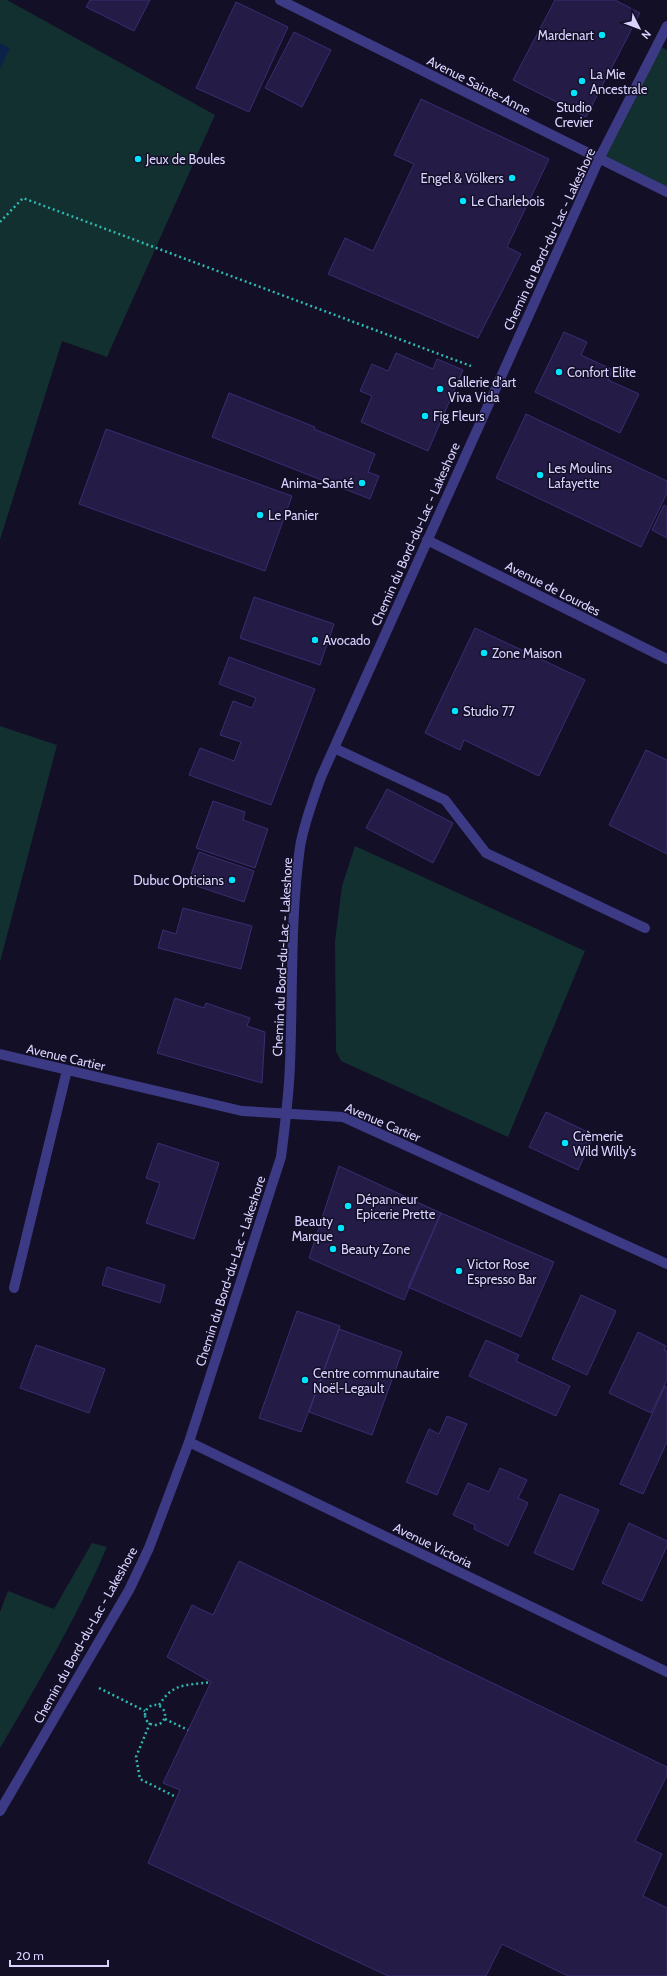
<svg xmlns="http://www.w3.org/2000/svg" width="667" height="1976" viewBox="0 0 667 1976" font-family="Cabin,sans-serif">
<rect width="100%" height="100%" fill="#130f26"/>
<path fill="#12302f" d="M0 0H7L215 115 107 357 62 341 0 540Z
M657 45 667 50V192L599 159Z
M0 726 57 745 0 962Z
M355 846 585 951 508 1137 341 1061 336 1051 335 941 342 886Z
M92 1543 107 1547C77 1617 39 1682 0 1748V1612L8 1591 54 1609Z"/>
<path fill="#0c2248" d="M0 43 10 48 0 69Z"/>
<path fill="#241b47" stroke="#3b2d73" d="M90 0H150L134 31 86 7Z
M555 0H615L640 13 586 117 513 80Z
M236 2 288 27 249 112 196 88Z
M294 32 331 50 302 107 265 88Z
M421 99 549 159 507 247 521 254 478 338 328 274 345 238 373 251 414 164 394 155Z
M564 332 587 342 581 355 613 370 608 380 639 394 620 433 535 392Z
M396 353 433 369 437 359 463 370 428 451 361 422 372 396 360 391 372 364 388 371Z
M229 393 315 427 314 429 375 454 368 472 379 476 370 499 212 437Z
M526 414 667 481V493L641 547 496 478Z
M106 429 292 496 265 571 79 504Z
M664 505 667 507V538L652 530Z
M254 597 334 624 320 665 240 638Z
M475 628 585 680 539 776 464 740 460 750 425 733Z
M229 657 315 689 271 805 189 775 200 748 234 761 241 742 220 735 233 701 252 708 256 698 219 684Z
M646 750 667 760V854L609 825Z
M387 789 453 823 433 863 366 828Z
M213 801 245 812 243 820 268 829 255 868 196 848Z
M199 852 254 871 244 902 188 883Z
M183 908 252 926 241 969 158 948 163 930 176 934Z
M175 998 204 1008 206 1003 250 1018 247 1026 265 1032 262 1083 157 1053Z
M546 1112 594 1135 578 1170 529 1147Z
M158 1143 219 1163 194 1239 146 1223 160 1183 146 1178Z
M339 1166 441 1213 404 1300 309 1258Z
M441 1213 554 1262 521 1337 408 1287Z
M107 1267 165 1285 160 1303 102 1285Z
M581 1295 616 1311 587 1375 552 1359Z
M297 1311 340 1326 301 1432 259 1418Z
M339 1329 402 1352 372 1435 309 1412Z
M638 1332 666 1346 664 1350 667 1351V1380L651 1413 609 1393Z
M486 1340 519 1355 516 1361 570 1386 556 1416 469 1376Z
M36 1345 105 1369 89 1413 20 1388Z
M665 1386 667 1387V1442L643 1494 620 1484Z
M447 1416 467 1424 437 1495 406 1482 429 1429 439 1434Z
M500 1468 527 1480 518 1498 528 1503 508 1546 474 1529 475 1525 453 1515 468 1483 489 1492Z
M560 1494 599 1510 573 1570 534 1553Z
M629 1523 667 1541V1546L642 1601 602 1583Z
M239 1561 667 1767V1775L635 1841 662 1854 643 1896 667 1908V1976H568L502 1944 486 1976H388L148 1863 180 1790 163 1783 211 1682 167 1657 192 1605 213 1615Z"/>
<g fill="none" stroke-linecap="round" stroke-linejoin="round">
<path stroke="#2fb8b0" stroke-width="2.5" stroke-dasharray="2 3" stroke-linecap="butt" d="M0 222 23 198 471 366
M99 1688 145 1711
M145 1715a10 10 0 1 1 20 0a10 10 0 1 1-20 0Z
M159 1705C174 1682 185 1686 211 1682
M165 1719 188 1730
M150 1723 136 1757 140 1779 176 1797"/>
<path stroke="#3d3a85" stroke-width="10" d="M280 0 667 192
M427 540 667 659
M334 748 445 800 486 853 645 928
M0 1054 242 1111 343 1117 667 1264
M14 1288 67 1070
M189 1442 667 1672
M0 1811 129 1590 149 1548 189 1442 281 1157C285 1126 289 1095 290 1064 293 992 290 918 300 847 304 823 313 800 321 777L599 159 667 26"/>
</g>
<g fill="#00e5ff" stroke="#130f26" stroke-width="1.5">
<circle cx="602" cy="35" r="4"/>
<circle cx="582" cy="81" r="4"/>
<circle cx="574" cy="93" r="4"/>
<circle cx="138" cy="159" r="4"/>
<circle cx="512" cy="178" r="4"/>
<circle cx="463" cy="201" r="4"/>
<circle cx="559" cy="372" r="4"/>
<circle cx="440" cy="389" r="4"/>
<circle cx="425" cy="416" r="4"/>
<circle cx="540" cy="475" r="4"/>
<circle cx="362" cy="483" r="4"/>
<circle cx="260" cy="515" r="4"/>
<circle cx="315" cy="640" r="4"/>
<circle cx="484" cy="653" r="4"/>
<circle cx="455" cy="711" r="4"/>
<circle cx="232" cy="880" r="4"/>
<circle cx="565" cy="1143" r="4"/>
<circle cx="348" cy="1206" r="4"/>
<circle cx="341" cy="1228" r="4"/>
<circle cx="333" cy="1249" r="4"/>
<circle cx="459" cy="1271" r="4"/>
<circle cx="305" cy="1380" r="4"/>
</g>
<g text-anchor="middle" stroke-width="3" stroke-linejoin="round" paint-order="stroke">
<g font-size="13" fill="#d9d4ff" stroke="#130f26" text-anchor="start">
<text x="594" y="40" text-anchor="end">Mardenart</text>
<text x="590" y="79">La Mie<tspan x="590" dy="15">Ancestrale</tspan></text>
<text x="574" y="112" text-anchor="middle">Studio<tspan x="574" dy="15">Crevier</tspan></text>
<text x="146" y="164">Jeux de Boules</text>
<text x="504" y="183" text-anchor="end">Engel &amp; Völkers</text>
<text x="471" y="206">Le Charlebois</text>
<text x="567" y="377">Confort Elite</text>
<text x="448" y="387">Gallerie d'art<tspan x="448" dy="15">Viva Vida</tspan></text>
<text x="433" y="421">Fig Fleurs</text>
<text x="548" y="473">Les Moulins<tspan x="548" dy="15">Lafayette</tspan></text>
<text x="354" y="488" text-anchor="end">Anima-Santé</text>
<text x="268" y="520">Le Panier</text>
<text x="323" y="645">Avocado</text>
<text x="492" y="658">Zone Maison</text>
<text x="463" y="716">Studio 77</text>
<text x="224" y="885" text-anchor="end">Dubuc Opticians</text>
<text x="573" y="1141">Crèmerie<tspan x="573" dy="15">Wild Willy's</tspan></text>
<text x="356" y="1204">Dépanneur<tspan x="356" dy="15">Epicerie Prette</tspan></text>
<text x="333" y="1226" text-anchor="end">Beauty<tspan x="333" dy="15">Marque</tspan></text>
<text x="341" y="1254">Beauty Zone</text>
<text x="467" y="1269">Victor Rose<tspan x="467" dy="15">Espresso Bar</tspan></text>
<text x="313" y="1378">Centre communautaire<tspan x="313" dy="15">Noël-Legault</tspan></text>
</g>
<g font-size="13" fill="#d9d4ff" stroke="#130f26">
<text transform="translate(479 85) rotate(27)" y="5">Avenue Sainte-Anne</text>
<text transform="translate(549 239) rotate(-65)" y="5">Chemin du Bord-du-Lac - Lakeshore</text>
<text transform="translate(415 534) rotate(-66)" y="5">Chemin du Bord-du-Lac - Lakeshore</text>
<text transform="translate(553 588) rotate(27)" y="5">Avenue de Lourdes</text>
<text transform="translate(282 957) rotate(-87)" y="5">Chemin du Bord-du-Lac - Lakeshore</text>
<text transform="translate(66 1057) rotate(13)" y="5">Avenue Cartier</text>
<text transform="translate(383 1122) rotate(23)" y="5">Avenue Cartier</text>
<text transform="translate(230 1271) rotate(-72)" y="5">Chemin du Bord-du-Lac - Lakeshore</text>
<text transform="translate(433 1545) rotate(26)" y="5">Avenue Victoria</text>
<text transform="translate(85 1635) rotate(-61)" y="5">Chemin du Bord-du-Lac - Lakeshore</text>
</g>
</g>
<g transform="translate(639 28) rotate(132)" stroke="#130f26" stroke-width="3" paint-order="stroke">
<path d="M0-3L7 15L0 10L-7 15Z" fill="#d9d4ff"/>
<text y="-6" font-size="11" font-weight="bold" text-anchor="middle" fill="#d9d4ff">N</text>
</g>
<path d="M10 1960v6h98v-6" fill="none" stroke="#d9d4ff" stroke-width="2"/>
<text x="16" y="1960" font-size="12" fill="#d9d4ff" stroke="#130f26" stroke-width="3" paint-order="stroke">20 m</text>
</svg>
